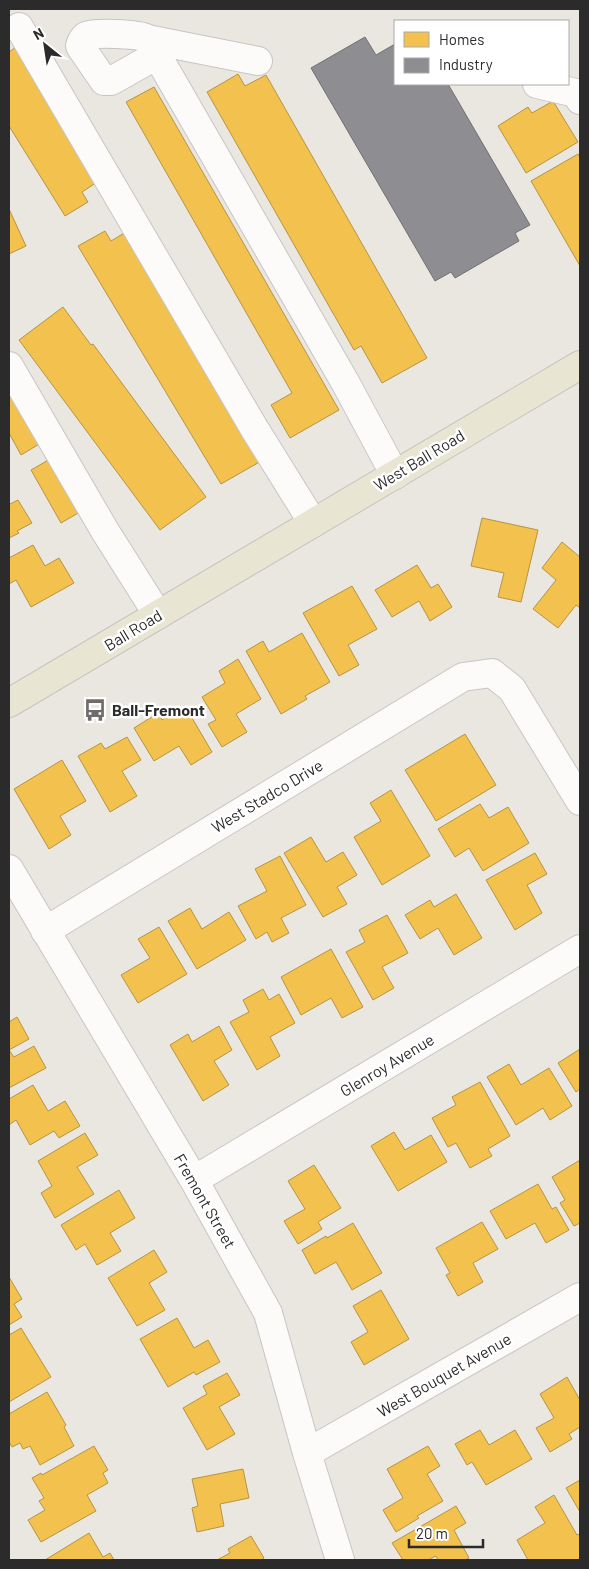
<svg xmlns="http://www.w3.org/2000/svg" width="589" height="1569" viewBox="0 0 589 1569" font-family="Barlow,sans-serif">
<rect width="100%" height="100%" fill="#eae7e0"/>
<path fill="#f2c14e" stroke="#b69444" d="M16 47 99 181 82 192 88 202 65 216 9 126V52Z
M238 74 245 86 266 75 427 358 382 383 361 346 354 350 207 92Z
M154 87 339 410 290 438 271 405 292 393 126 102Z
M553 101 578 142 526 173 498 126 528 107 532 113Z
M578 154 580 157V266L531 181Z
M9 209 26 246 9 254Z
M105 231 111 241 126 232 263 460 221 484 78 246Z
M63 307 91 345 93 344 206 497 160 530 19 340Z
M9 391 41 443 21 455 9 433Z
M50 459 80 512 61 523 31 470Z
M18 500 32 523 17 531 19 533 9 538V501L10 504Z
M482 518 538 530 521 602 498 597 504 573 471 566Z
M562 542 580 557V608L576 605 558 628 533 609 556 580 542 568Z
M33 545 45 566 59 558 74 583 31 607 16 580 9 584V558Z
M417 565 431 588 438 584 452 607 430 621 419 601 392 617 375 590Z
M352 586 377 629 348 645 359 665 339 676 303 613Z
M302 633 330 682 305 696 307 699 281 714 246 651 263 641 269 652Z
M238 659 261 699 236 714 247 732 222 747 208 724 216 720 202 697 225 683 219 671Z
M185 706 212 752 191 765 179 746 154 761 134 728 158 713 162 720Z
M465 734 496 785 436 821 405 770Z
M127 737 141 760 122 771 137 796 110 812 78 756 101 743 105 749Z
M62 760 86 801 60 816 71 835 49 849 14 789Z
M391 790 430 856 382 885 354 837 381 821 370 803Z
M480 804 489 818 508 807 529 843 483 871 469 848 455 857 438 829Z
M311 837 326 862 343 852 357 875 337 887 347 904 323 917 284 853Z
M535 853 547 874 527 885 542 913 515 930 486 880Z
M280 856 306 905 281 918 289 933 272 942 267 932 256 939 238 906 267 891 255 869Z
M456 894 482 938 454 955 438 928 420 939 405 915 430 900 434 907Z
M190 908 202 929 229 912 246 940 197 969 168 921Z
M387 915 408 953 382 967 394 988 373 1000 346 952 365 942 359 930Z
M159 927 187 974 138 1003 121 975 150 958 138 939Z
M331 949 363 1007 342 1018 331 998 301 1015 281 977Z
M263 989 269 1000 279 994 295 1023 270 1037 280 1056 257 1070 230 1022 249 1012 243 1000Z
M17 1017 29 1039 9 1050 14 1057 34 1046 46 1068 9 1088V1022Z
M219 1026 232 1050 214 1061 229 1085 203 1101 170 1045 188 1034 192 1042Z
M580 1049V1089L576 1092 558 1063Z
M509 1064 521 1085 549 1068 572 1106 550 1120 543 1108 516 1125 487 1077Z
M480 1082 510 1136 488 1149 492 1156 470 1168 456 1143 448 1147 432 1118 456 1105 452 1097Z
M33 1085 48 1111 65 1101 80 1126 59 1138 54 1131 30 1145 16 1120 9 1125V1099Z
M394 1132 405 1150 431 1135 447 1162 398 1191 371 1146Z
M85 1133 98 1155 77 1167 94 1194 55 1218 41 1193 52 1186 38 1161Z
M580 1160V1223L574 1226 560 1203 565 1200 552 1177Z
M314 1165 341 1208 318 1222 322 1229 298 1244 284 1221 305 1209 288 1181Z
M538 1184 552 1209 556 1207 569 1230 546 1243 535 1223 506 1239 490 1211Z
M119 1190 135 1218 110 1233 121 1251 97 1265 85 1244 76 1250 61 1225Z
M482 1222 498 1249 473 1263 483 1282 458 1296 446 1275 450 1273 436 1248Z
M353 1223 382 1273 352 1290 336 1262 315 1274 302 1250 326 1236 327 1238Z
M154 1250 167 1272 149 1283 165 1310 137 1326 108 1278Z
M9 1277 22 1299 14 1304 22 1317 9 1325Z
M381 1290 409 1339 364 1365 351 1342 368 1332 353 1306Z
M177 1318 194 1348 208 1340 220 1362 196 1375 194 1372 168 1387 140 1339Z
M21 1328 51 1377 9 1402V1335Z
M227 1373 240 1395 219 1407 235 1434 207 1450 183 1408 207 1394 203 1386Z
M567 1377 580 1400V1427L569 1434 572 1439 550 1452 536 1428 554 1418 540 1394Z
M47 1392 66 1425 64 1427 74 1446 40 1465 30 1446 23 1449 20 1443 12 1447 9 1442V1414Z
M480 1430 489 1445 515 1430 532 1459 486 1485 472 1462 467 1465 455 1444Z
M94 1446 108 1470 103 1473 108 1483 87 1495 96 1511 41 1542 28 1520 45 1510 39 1501 44 1498 32 1478 41 1473 42 1475Z
M428 1446 440 1466 427 1474 443 1501 417 1516 419 1518 396 1532 383 1510 403 1498 387 1469Z
M243 1469 249 1498 220 1504 224 1526 197 1532 192 1508 198 1506 192 1479Z
M580 1480V1512L566 1488Z
M554 1495 577 1535 580 1534V1560H528L517 1540 545 1523 535 1507Z
M456 1506 466 1523 454 1530 469 1558 465 1560H438L436 1556 428 1560H403L392 1543Z
M89 1533 103 1557 110 1553 114 1560H45Z
M251 1536 264 1558 261 1560H217L230 1553 228 1549Z"/>
<path fill="#8d8d92" stroke="#707073" d="M365 37 376 55 395 44V84H448L530 225 515 233 519 241 455 278 451 272 435 281 311 68Z"/>
<g fill="none" stroke-linecap="round" stroke-linejoin="round">
<defs>
<path id="minor" d="M19 27 254 428 313 523
M147 39 258 61
M157 55 111 81H104L80 46C81 42 82 39 86 36 93 32 138 34 146 38 150 42 154 50 157 55L345 382 395 475
M537 84 576 93 580 100
M9 366 105 531 158 615
M9 869 194 1180 268 1313 307 1453 340 1560
M45 931 463 677 492 673 512 689 580 801
M194 1180 580 949
M307 1453 580 1297"/>
<path id="major" d="M9 703 580 365"/>
</defs>
<use href="#minor" stroke="#c7c5c6" stroke-width="30"/>
<use href="#major" stroke="#c5c4c1" stroke-width="30"/>
<use href="#minor" stroke="#fcfbfa" stroke-width="28"/>
<use href="#major" stroke="#e8e6d2" stroke-width="28"/>
</g>
<defs>
<symbol id="bus-bare" viewBox="-9 -9 18 18"><path d="M-5-6H5V4H4V6H2V4H-2V6H-4V4H-5ZM-3.5-4V0h7V-4ZM-3.5 1.2v1.5H-2V1.2ZM2 1.2v1.5H3.5V1.2Z" fill="#6e6d6a" stroke="#fff" stroke-width="2.5" paint-order="stroke"/></symbol>
</defs>
<g fill-rule="evenodd">
<use href="#bus-bare" x="79" y="694" width="32" height="32"/>
</g>
<g text-anchor="middle" stroke-width="5" stroke-linejoin="round" paint-order="stroke">
<g font-size="16" fill="#2b2b2b" stroke="#fff">
<text transform="translate(419 460) rotate(-31)" y="6">West Ball Road</text>
<text transform="translate(133 630) rotate(-31)" y="6">Ball Road</text>
<text transform="translate(267 796) rotate(-31)" y="6">West Stadco Drive</text>
<text transform="translate(387 1065) rotate(-31)" y="6">Glenroy Avenue</text>
<text transform="translate(205 1201) rotate(60)" y="6">Fremont Street</text>
<text transform="translate(444 1375) rotate(-30)" y="6">West Bouquet Avenue</text>
</g>
<g font-size="16" font-weight="bold" fill="#2b2b2b" stroke="#fff" text-anchor="start">
<text x="112" y="716">Ball-Fremont</text>
</g>
</g>
<rect width="589" height="1569" fill="none" stroke="#2b2b2b" stroke-width="20"/>
<rect x="394" y="20" width="175" height="65" fill="#ffffff" stroke="#aaaaaa"/>
<rect x="404" y="32" width="25" height="15" fill="#f2c14e" stroke="#aaaaaa"/>
<text x="439" y="45" font-size="15" fill="#2b2b2b">Homes</text>
<rect x="404" y="58" width="25" height="15" fill="#8d8d92" stroke="#aaaaaa"/>
<text x="439" y="70" font-size="15" fill="#2b2b2b">Industry</text>
<g transform="translate(45 45) rotate(330)" stroke="#ffffff" stroke-width="4" paint-order="stroke">
<path d="M0-4L9 19L0 12L-9 19Z" fill="#2b2b2b"/>
<text y="-8" font-size="14" font-weight="bold" text-anchor="middle" fill="#2b2b2b">N</text>
</g>
<path d="M409 1539v8h74v-8" fill="none" stroke="#2b2b2b" stroke-width="2.5"/>
<text x="416" y="1539" font-size="15" fill="#2b2b2b" stroke="#ffffff" stroke-width="4" paint-order="stroke">20 m</text>
</svg>
